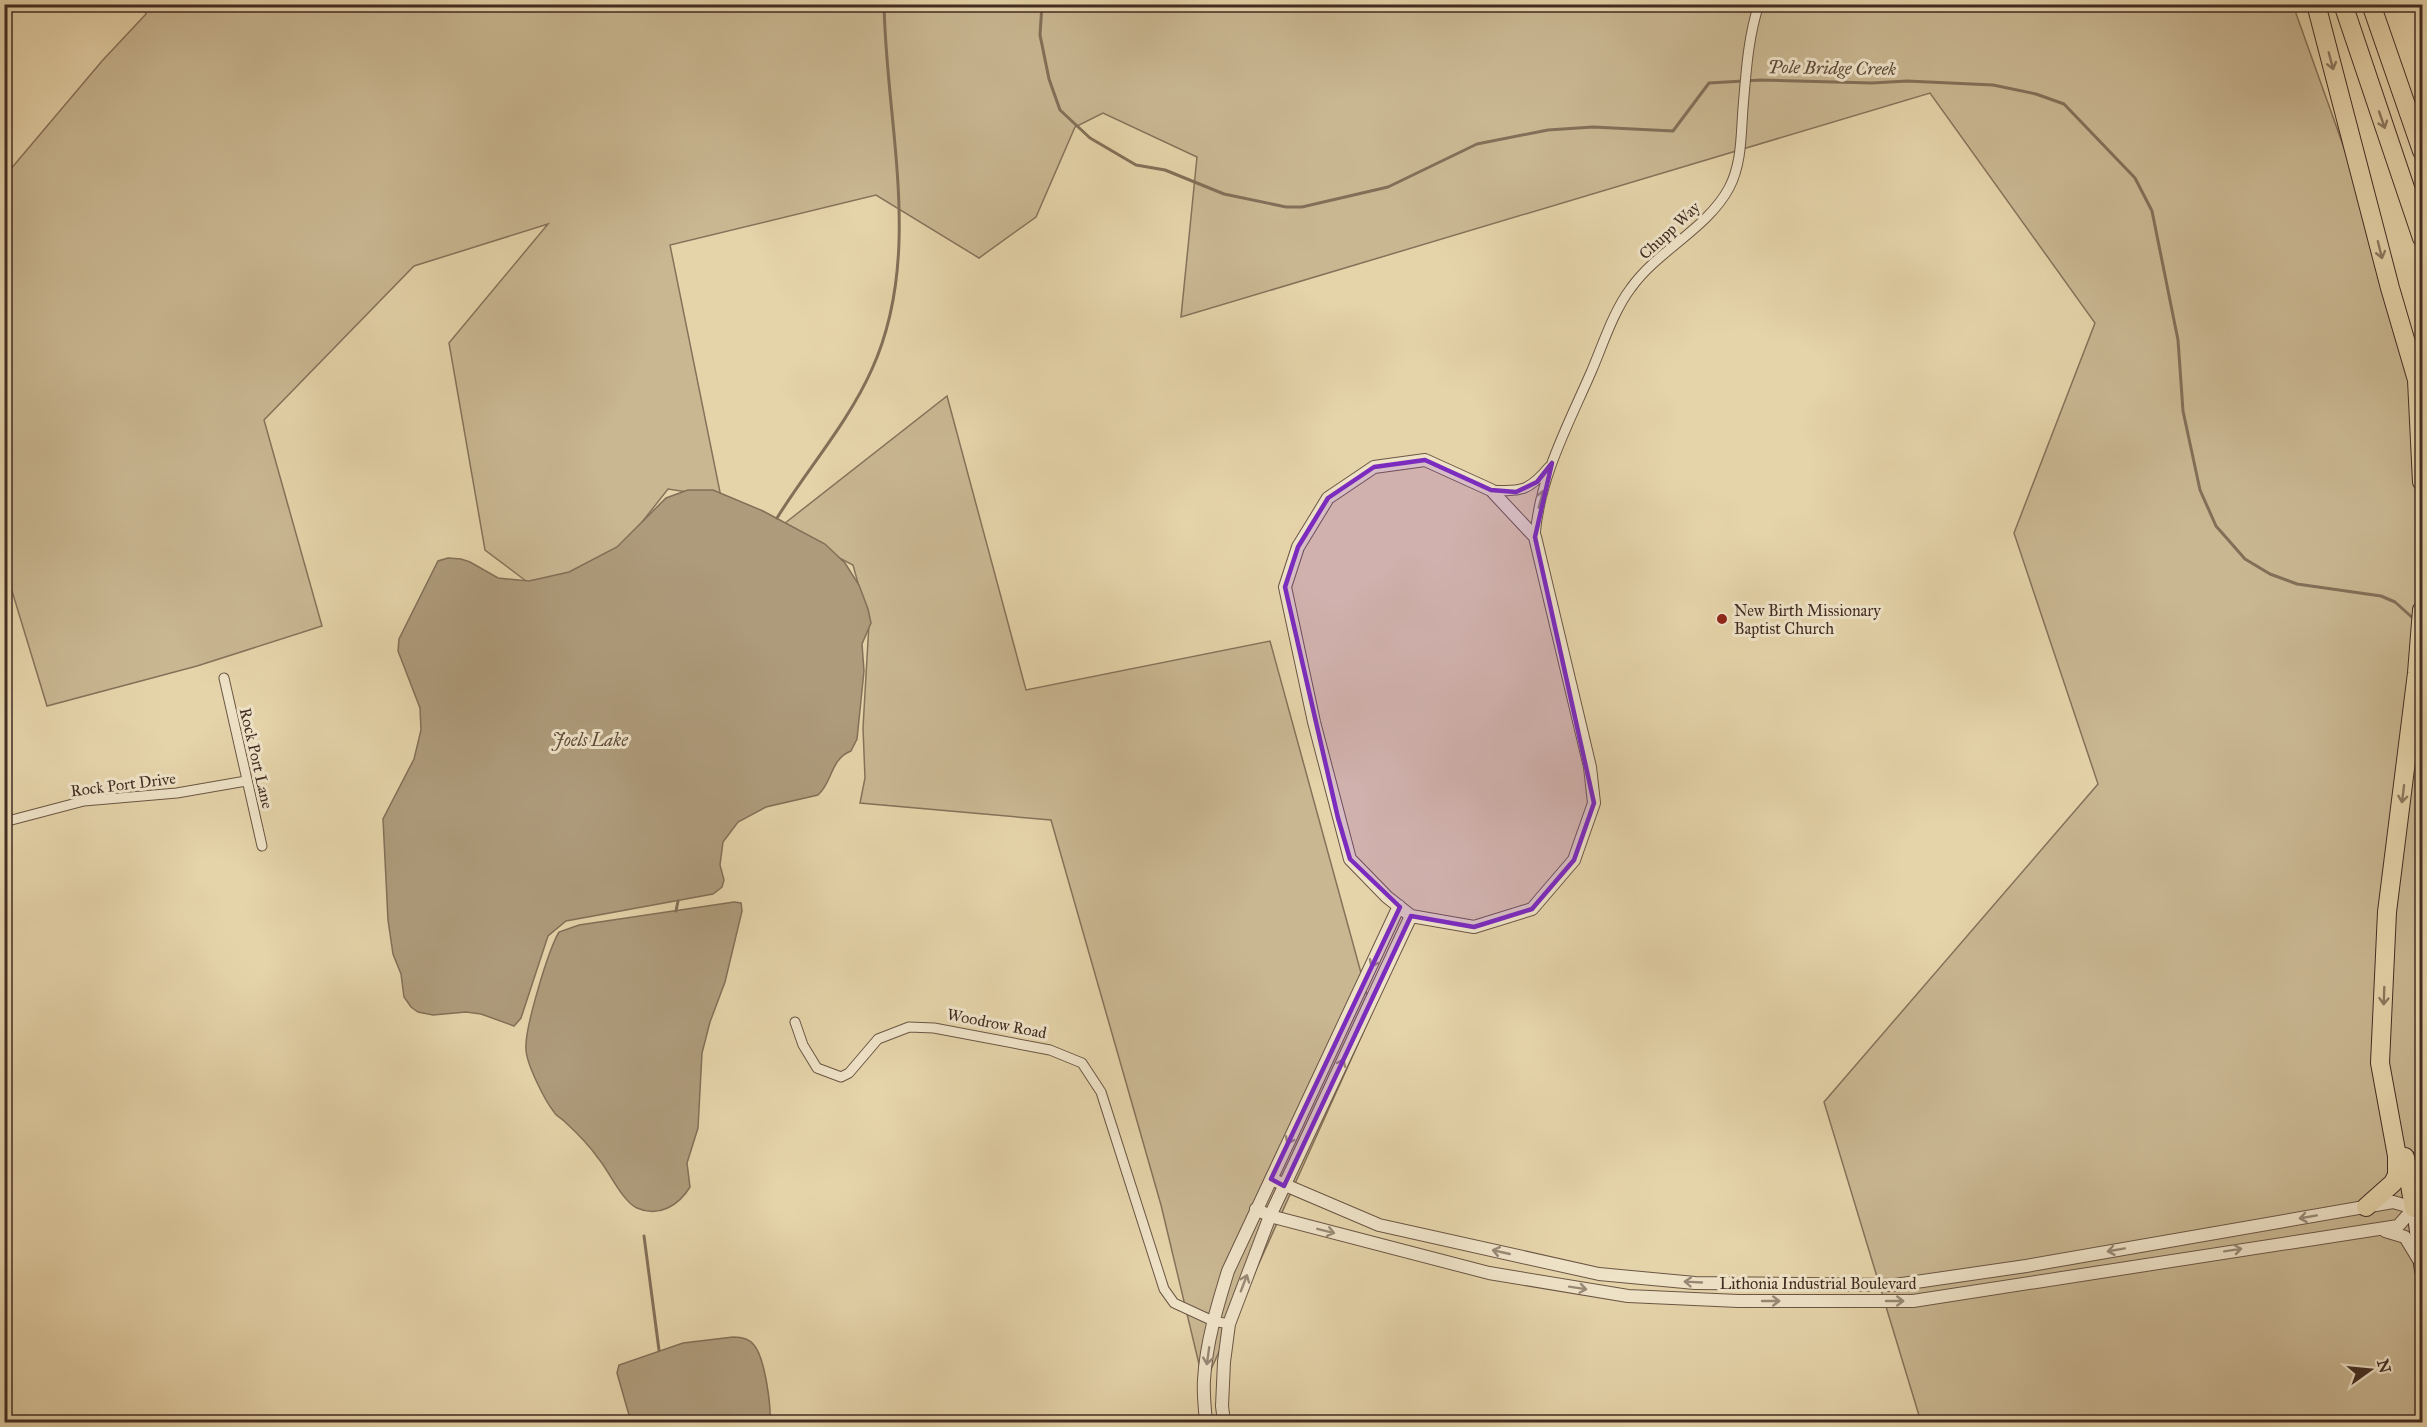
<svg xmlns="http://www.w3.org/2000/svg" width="2427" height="1427" viewBox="0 0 2427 1427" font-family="'IM FELL Great Primer',serif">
<rect width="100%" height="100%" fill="#e5d3a9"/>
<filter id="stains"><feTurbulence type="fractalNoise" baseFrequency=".00333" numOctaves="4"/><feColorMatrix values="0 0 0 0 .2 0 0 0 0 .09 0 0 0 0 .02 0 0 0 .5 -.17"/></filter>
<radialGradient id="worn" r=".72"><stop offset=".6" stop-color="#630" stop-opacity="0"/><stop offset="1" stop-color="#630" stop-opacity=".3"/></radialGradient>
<path fill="#c9b792" stroke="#86725a" stroke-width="1.5" d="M144 5H2293L2344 148 2422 387V1422H1921L1824 1102 2098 784 2014 533 2095 323 1930 93 1181 317 1197 157 1103 113 1075 127 1036 217 979 258 876 195 670 245 721 497 668 489 617 554 534 587 485 550 449 343 548 224 414 266 264 420 322 626 197 666 47 706 5 568 4 177 102 61 146 14Z
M947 396 1026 690 1270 641 1372 1013 1204 1385 1161 1205 1051 820 860 803 865 778 863 728 869 623 853 565 780 527Z"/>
<path fill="#ae9b7b" stroke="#836f58" stroke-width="1.5" d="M688 490H713L763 511 825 544 845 563 859 585 868 609 871 623 862 644 864 671 857 739 851 751C830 759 833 782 818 795L766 807 738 822 723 842 720 865 724 880 722 887 713 894 566 921 548 936 521 1018 514 1026 481 1014 466 1012 433 1015 418 1012 411 1007 404 997 401 974 393 954 388 920 383 819 414 759 421 730 420 708 398 651 399 639 438 561 448 558 461 559 470 562 498 578 529 581 569 572 617 547 666 498Z
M734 902 741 903 742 911 725 982 710 1022 702 1053 698 1128 687 1163 690 1187C679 1205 659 1218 637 1208 622 1201 609 1171 598 1158 589 1145 576 1132 564 1121 561 1118 556 1116 554 1112 545 1101 527 1065 526 1050 524 1030 548 951 559 932L579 925Z
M733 1337C741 1337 749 1338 754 1345 765 1358 771 1405 770 1422H631L617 1373 619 1365 683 1343Z"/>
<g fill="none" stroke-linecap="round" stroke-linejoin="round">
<path stroke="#836f58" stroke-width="3" d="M1042 4 1040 35 1049 79 1060 110 1090 138 1136 165 1165 170 1224 194 1286 207H1302L1388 187 1477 144 1548 130 1593 127 1673 131 1709 83 1761 80 1872 83 1907 81 1993 85 2036 94 2064 104 2135 178 2152 211 2178 340 2183 411 2200 490 2216 526 2245 559 2270 574 2297 584 2381 596 2395 602 2415 620
M777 518C808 468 848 423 872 369 924 254 886 125 884 4
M676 911 678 901
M644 1236 659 1350"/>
<defs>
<path id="minor" d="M1491 490C1521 492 1529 491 1549 467
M1535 537C1539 478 1569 423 1592 370 1603 344 1614 310 1631 288 1658 250 1707 229 1729 188 1742 164 1741 133 1743 108 1746 73 1748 37 1759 4
M224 678 262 846
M4 822 84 801 177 793 246 781
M795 1022 803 1045 817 1068 841 1077 849 1073 878 1039 909 1027 934 1028 1050 1050 1082 1063 1101 1092 1164 1289 1174 1303 1213 1321 1229 1324"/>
<path id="tertiary" d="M1425 460 1491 490 1535 537 1590 767 1594 803 1574 860 1532 909 1474 927 1411 916 1387 897 1350 859 1314 722 1285 587 1298 547 1328 498 1374 467Z
M1256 1209 1270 1216 1489 1273 1628 1296 1738 1301H1913L2398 1226 2414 1208 2393 1202 2026 1266 1895 1285 1695 1283 1599 1274 1379 1225 1271 1179
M2385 1231 2405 1237 2419 1260
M1206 1422C1205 1409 1203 1394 1204 1380 1206 1343 1217 1307 1228 1271L1399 906
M1224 1422 1222 1406 1224 1362 1229 1324 1270 1216 1411 916"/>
<path id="secondary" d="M2422 1207 2414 1208 2422 1271"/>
<path id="motorway" d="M2316 4 2390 288 2417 380 2422 482
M2343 4 2422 238
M2371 4 2422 151
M2405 1157 2414 1208
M2366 1207 2393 1183 2397 1175V1156L2380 1063 2387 912 2417 673 2422 610"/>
</defs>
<use href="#minor" stroke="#6b5644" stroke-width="11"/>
<use href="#tertiary" stroke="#6b5644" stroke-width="14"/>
<use href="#secondary" stroke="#422d23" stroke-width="16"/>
<use href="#motorway" stroke="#422d23" stroke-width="20"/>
<use href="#minor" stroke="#eee2c7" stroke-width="9"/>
<use href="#tertiary" stroke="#eee2c7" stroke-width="12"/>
<use href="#secondary" stroke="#eee2c7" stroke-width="14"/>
<use href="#motorway" stroke="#e5d3a9" stroke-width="18"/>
</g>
<defs><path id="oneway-shaft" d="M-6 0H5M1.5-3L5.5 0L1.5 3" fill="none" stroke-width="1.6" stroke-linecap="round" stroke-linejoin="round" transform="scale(1.5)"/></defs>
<g stroke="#8b785f">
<use href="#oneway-shaft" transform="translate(2331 61) rotate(75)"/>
<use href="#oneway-shaft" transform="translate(2382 120) rotate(71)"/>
<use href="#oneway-shaft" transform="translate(2380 250) rotate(76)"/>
<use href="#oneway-shaft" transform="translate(2403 794) rotate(97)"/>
<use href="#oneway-shaft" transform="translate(2384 996) rotate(92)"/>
</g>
<g stroke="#988875">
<use href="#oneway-shaft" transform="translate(1541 499) rotate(-75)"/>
<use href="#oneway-shaft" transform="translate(1375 959) rotate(115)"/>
<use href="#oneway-shaft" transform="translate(1340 1067) rotate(-65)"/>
<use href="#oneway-shaft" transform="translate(1291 1136) rotate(115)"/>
<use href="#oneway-shaft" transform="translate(2308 1217) rotate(170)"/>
<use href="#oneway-shaft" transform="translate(1326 1231) rotate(14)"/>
<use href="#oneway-shaft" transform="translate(2116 1250) rotate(170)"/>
<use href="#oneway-shaft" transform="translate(2233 1250) rotate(-9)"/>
<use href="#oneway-shaft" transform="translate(1501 1252) rotate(-167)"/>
<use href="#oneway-shaft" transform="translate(1693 1282) rotate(-177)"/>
<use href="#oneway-shaft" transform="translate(1244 1283) rotate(-69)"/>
<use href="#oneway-shaft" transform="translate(1578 1288) rotate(9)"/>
<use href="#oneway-shaft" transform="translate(1771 1301)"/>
<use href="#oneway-shaft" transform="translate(1895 1301)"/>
<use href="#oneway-shaft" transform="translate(1208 1356) rotate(98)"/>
</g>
<path fill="#7b2cbf" fill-opacity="0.2" stroke="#7b2cbf" stroke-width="4.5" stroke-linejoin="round" d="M1425 460 1491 490 1516 492 1537 482 1552 463 1535 537 1594 803 1574 860 1532 909 1474 927 1411 916 1284 1186 1271 1179 1400 907 1350 859 1338 818 1285 587 1298 547 1328 498 1374 467Z"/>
<circle fill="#8f2418" stroke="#eee2c7" stroke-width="2" cx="1722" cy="619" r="6"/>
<g text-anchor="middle" stroke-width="6" stroke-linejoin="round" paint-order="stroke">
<g font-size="16" fill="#422d23" stroke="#eee2c7">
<text transform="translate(1669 230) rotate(-43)" y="6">Chupp Way</text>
<text transform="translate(257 758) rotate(77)" y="6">Rock Port Lane</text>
<text transform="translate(123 784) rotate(-7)" y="6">Rock Port Drive</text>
<text transform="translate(997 1023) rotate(11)" y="6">Woodrow Road</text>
<text x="1818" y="1289">Lithonia Industrial Boulevard</text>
</g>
<g font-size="16" fill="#422d23" stroke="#eee2c7" text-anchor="start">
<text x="1734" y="616">New Birth Missionary<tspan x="1734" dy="18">Baptist Church</tspan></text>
</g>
<g font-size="18" font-style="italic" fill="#5d4839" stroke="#eee2c7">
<text transform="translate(1832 68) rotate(1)" y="6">Pole Bridge Creek</text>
<text x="590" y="746">Joels Lake</text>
</g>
</g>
<rect width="2427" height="1427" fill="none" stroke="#e5d3a9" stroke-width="24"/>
<rect x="6" y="6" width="2415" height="1415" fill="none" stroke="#422d23" stroke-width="3"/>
<rect x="12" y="12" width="2403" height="1403" fill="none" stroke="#422d23" stroke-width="1.5"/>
<g transform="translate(2370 1370) rotate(75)" stroke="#eee2c7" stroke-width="4.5" paint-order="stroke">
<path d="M0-4.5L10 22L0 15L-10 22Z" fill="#422d23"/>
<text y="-9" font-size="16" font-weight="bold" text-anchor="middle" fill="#422d23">N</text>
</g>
<rect width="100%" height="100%" filter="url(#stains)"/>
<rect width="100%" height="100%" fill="url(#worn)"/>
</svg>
